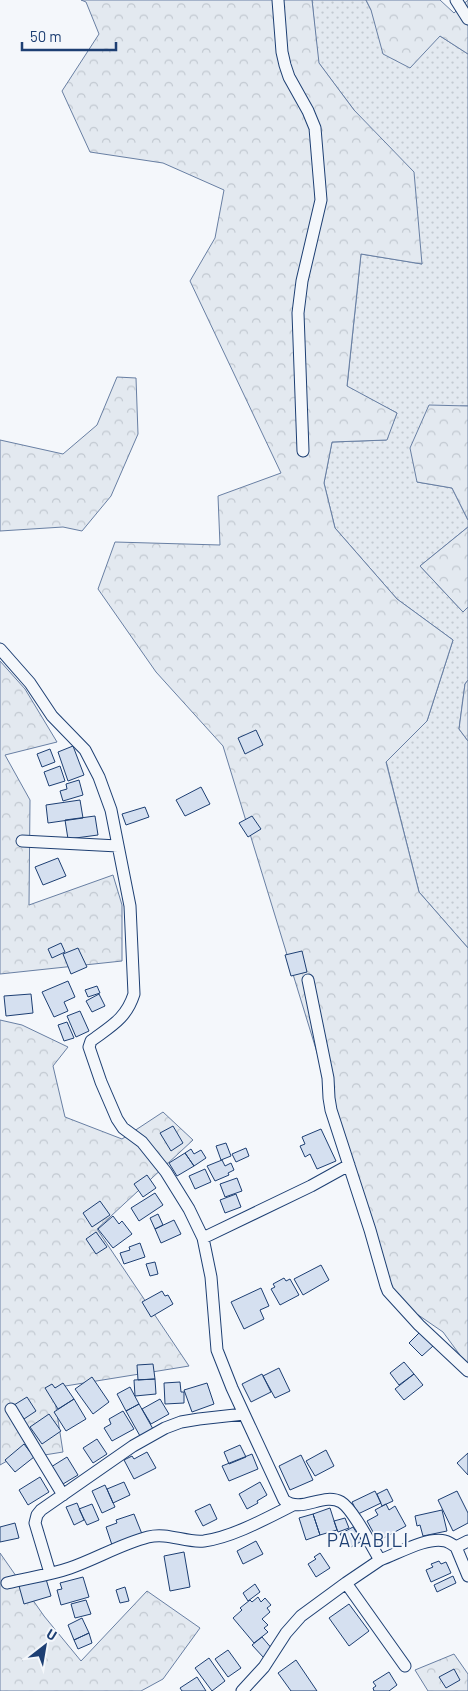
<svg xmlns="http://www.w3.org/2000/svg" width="468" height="1691" viewBox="0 0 468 1691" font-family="Barlow,sans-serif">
<defs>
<pattern id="grass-dots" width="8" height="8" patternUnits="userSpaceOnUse" patternTransform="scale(1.25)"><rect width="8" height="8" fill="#e3e9f0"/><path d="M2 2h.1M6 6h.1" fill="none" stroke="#c2c9d1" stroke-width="1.8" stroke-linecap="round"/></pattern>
<pattern id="forest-crowns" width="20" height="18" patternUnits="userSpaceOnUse" patternTransform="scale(1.25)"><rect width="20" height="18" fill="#e3e9f0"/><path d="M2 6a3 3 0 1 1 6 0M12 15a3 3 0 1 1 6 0" fill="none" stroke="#c2c9d1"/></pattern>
</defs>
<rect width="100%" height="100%" fill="#f4f7fb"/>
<path fill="url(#grass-dots)" stroke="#687fa3" d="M312 0H366L371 10 440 36 468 54V406H460L417 482 452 488 468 520V527L420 566 463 612 468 607V680L465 684 459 729 468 741V948L419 892 386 761 427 721 453 640 397 599 335 528 324 483 332 442 386 440 397 413 347 387 361 254 422 264 354 110 318 62Z"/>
<path fill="url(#forest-crowns)" stroke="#687fa3" d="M81 0H312L319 63 354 110 414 172 422 264 361 254 347 386 397 413 387 440 332 442 324 483 335 528 397 599 453 640 427 721 386 762 419 892 468 948V1366L443 1332 392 1297 223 746 156 672 98 589 115 542 220 545 218 496 281 473 190 281 215 238 224 190 163 163 90 152 62 91 99 34 86 2Z
M366 0H440L454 13 468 0V54L440 36 410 68 383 54 371 10Z
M117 377 136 378 138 434 111 496 82 531 63 527 0 531V440L63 454 97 425Z
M429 405 468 406V520L452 488 417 482 410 448Z
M468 527V607L463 612 420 566Z
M0 661 25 689 57 742 5 755 30 800 29 905 113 875 122 905V961L0 974Z
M468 680V741L459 729 465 684Z
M0 1020 22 1025 68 1047 53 1066 65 1117 122 1139 163 1112 193 1140 97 1229 189 1366 53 1388 63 1452 7 1461 0 1465Z
M0 1553 44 1616 81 1661 147 1591 200 1628 163 1679 141 1691H0Z
M454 1654 468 1674V1691H428L415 1670Z"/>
<path fill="#d5e0f0" stroke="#1d3f73" d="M256 730 263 745 245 754 238 738Z
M73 746 84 775 68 781 58 752Z
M50 749 55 762 42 767 37 754Z
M60 766 65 781 49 786 44 772Z
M79 780 83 795 63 801 60 791 67 789 66 784Z
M201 787 210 804 185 816 176 800Z
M80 800 83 818 48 823 46 805Z
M145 807 149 817 126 825 122 814Z
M95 816 98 835 68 839 65 820Z
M252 816 261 829 248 837 239 823Z
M58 858 66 876 43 885 35 867Z
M61 943 65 952 52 958 48 949Z
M78 948 87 967 71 974 63 954Z
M302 951 307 972 291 976 285 955Z
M68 981 75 997 64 1002 68 1011 54 1017 42 992Z
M97 986 100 993 88 997 85 990Z
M31 994 33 1013 6 1016 4 996Z
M99 994 105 1006 92 1012 86 1001Z
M80 1011 89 1031 76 1037 67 1016Z
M67 1022 74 1038 64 1041 58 1025Z
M173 1126 183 1143 171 1151 160 1133Z
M321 1129 336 1161 317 1169 310 1154 305 1157 300 1146 305 1144 302 1137Z
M226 1143 231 1156 221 1160 216 1146Z
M246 1148 249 1156 236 1162 232 1154Z
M191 1149 194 1154 201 1150 206 1158 194 1166 185 1153Z
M185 1153 194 1166 177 1176 169 1163Z
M222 1160 225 1166 231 1163 234 1170 228 1173 229 1175 215 1181 207 1166Z
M205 1169 211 1182 195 1189 189 1176Z
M147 1175 156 1188 143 1197 134 1184Z
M237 1178 242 1191 225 1197 220 1184Z
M155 1193 163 1205 139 1221 131 1208Z
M236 1194 241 1207 225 1213 220 1200Z
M100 1201 110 1215 92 1227 83 1213Z
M158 1214 163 1225 155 1229 150 1218Z
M113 1216 119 1224 122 1221 132 1234 113 1248 98 1229Z
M174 1220 181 1234 161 1243 155 1229Z
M96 1232 107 1247 96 1254 86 1239Z
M140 1243 145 1257 124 1264 120 1253 130 1250 129 1247Z
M155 1262 158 1274 150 1276 146 1264Z
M321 1265 329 1280 303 1295 294 1279Z
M284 1278 286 1281 290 1279 299 1295 280 1305 271 1289 275 1287 273 1284Z
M261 1288 269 1306 260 1310 264 1319 244 1329 231 1302Z
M162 1291 165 1296 168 1295 173 1304 151 1317 142 1302Z
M420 1332 433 1346 422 1356 409 1343Z
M404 1362 414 1374 399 1385 390 1373Z
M153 1364 155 1379 138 1380 137 1365Z
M279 1368 290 1391 275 1398 263 1376Z
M262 1374 271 1392 251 1402 242 1384Z
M414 1374 423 1385 404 1400 395 1389Z
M92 1377 109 1402 93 1414 75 1389Z
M155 1379 156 1394 135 1396 134 1380Z
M180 1382 181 1392H184V1403L165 1404 164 1383Z
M63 1383 74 1399 58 1409 45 1388 52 1384 55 1388Z
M207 1383 214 1404 192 1412 184 1390Z
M130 1387 139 1404 126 1411 117 1394Z
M27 1397 36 1411 24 1419 14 1405Z
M74 1399 86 1419 66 1431 54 1412Z
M160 1399 169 1414 151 1424 142 1409Z
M139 1404 153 1429 140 1436 126 1411Z
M123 1411 134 1429 112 1441 104 1428 111 1424 109 1419Z
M49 1414 61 1431 42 1444 30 1427Z
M97 1439 107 1454 93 1463 83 1448Z
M24 1444 34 1457 15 1472 5 1460Z
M240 1445 246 1457 229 1464 224 1452Z
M326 1450 334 1466 315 1476 306 1461Z
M147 1452 156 1468 134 1479 124 1460 132 1456 134 1459Z
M468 1453V1475L457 1463Z
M252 1454 258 1469 229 1481 222 1466Z
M301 1455 313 1480 290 1490 279 1466Z
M67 1457 78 1475 63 1484 51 1467Z
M40 1477 49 1492 28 1505 19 1490Z
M124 1482 130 1495 113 1503 107 1489Z
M260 1482 267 1495 257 1501 258 1503 247 1509 239 1494Z
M105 1485 115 1507 102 1513 92 1491Z
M387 1489 393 1501 382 1506 377 1494Z
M375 1491 381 1503 358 1514 352 1502Z
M457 1491 468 1513V1523L453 1531 438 1500Z
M77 1503 84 1520 74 1525 66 1507Z
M92 1504 99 1520 87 1525 79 1509Z
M210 1504 217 1519 203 1526 195 1511Z
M386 1504 389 1510 395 1506 406 1526 378 1541 367 1521 378 1515 375 1510Z
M330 1508 337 1530 320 1535 313 1514Z
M442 1510 447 1531 423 1536 420 1525 417 1526 415 1516Z
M134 1514 142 1534 112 1545 106 1527 117 1523 116 1520Z
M313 1514 320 1535 306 1540 299 1518Z
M345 1518 349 1528 338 1532 334 1521Z
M15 1523 19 1538 0 1542V1527Z
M353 1527 362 1541 349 1548 340 1534Z
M256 1541 263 1554 243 1564 237 1551Z
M184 1552 190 1587 170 1591 164 1556Z
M320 1553 330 1568 316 1577 308 1564 316 1559 314 1557Z
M439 1561 441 1564 446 1562 451 1573 431 1582 426 1570 433 1567 431 1564Z
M453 1576 456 1583 437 1592 434 1585Z
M83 1577 89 1597 61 1605 57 1590 62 1589 60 1583Z
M46 1579 51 1596 24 1604 19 1586Z
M255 1584 260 1592 248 1601 243 1593Z
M125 1587 129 1601 120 1603 116 1590Z
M258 1597 261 1602 265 1598 271 1605 267 1608 270 1612 262 1619 268 1625 264 1628 268 1632 254 1643 233 1618 242 1610 240 1608 250 1600 252 1602Z
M86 1600 91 1614 75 1618 71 1604Z
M349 1604 369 1631 349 1646 329 1618Z
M82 1618 89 1633 74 1640 68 1625Z
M89 1633 92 1643 78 1649 74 1640Z
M262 1637 273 1650 264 1658 252 1645Z
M228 1650 241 1668 228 1677 215 1659Z
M209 1658 225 1681 212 1691 195 1668Z
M296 1660 317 1691H291L278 1673Z
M454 1669 460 1680 446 1688 439 1677Z
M389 1672 397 1685 389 1691H374L373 1688 376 1686 373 1682Z
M197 1677 206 1691H182L180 1688Z"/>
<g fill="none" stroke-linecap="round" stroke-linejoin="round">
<defs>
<path id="minor" d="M278 0 282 52 285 65 289 77 308 111 315 128 321 200 302 281 298 313 303 451
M456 0 468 19
M0 649 30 683 52 716 85 750 99 777 111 810 130 906 134 994C126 1019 111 1026 91 1041L89 1047 101 1082 117 1119 123 1128 142 1142 166 1172 189 1209 203 1238 211 1277 217 1350 232 1388 284 1500C301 1514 323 1492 341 1502 353 1509 372 1547 380 1560 397 1554 428 1536 445 1541 449 1542 453 1545 456 1547L468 1576
M22 841 118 846
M308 980 328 1078 329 1098 331 1110 370 1230 386 1286 388 1291 419 1325 468 1371
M203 1238 311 1186 349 1165
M11 1409 63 1495
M456 1547 468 1541
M50 1573 35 1523 37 1515 41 1510 133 1446 165 1428 181 1422 199 1419 244 1414
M7 1583C27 1578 50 1575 70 1568 96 1559 121 1544 148 1537 168 1532 185 1543 204 1541 233 1537 267 1518 293 1505
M346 1583 405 1666
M242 1691 264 1667 286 1633 301 1616 346 1583 380 1560"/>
</defs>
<use href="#minor" stroke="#1d3f73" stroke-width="13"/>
<use href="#minor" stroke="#f4f7fb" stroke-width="11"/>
</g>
<g text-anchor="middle" stroke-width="4" stroke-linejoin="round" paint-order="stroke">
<g font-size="19" letter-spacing="1" fill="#1d3f73" stroke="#f4f7fb">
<text x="368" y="1547">PAYABILI</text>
</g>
</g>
<g transform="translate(45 1646) rotate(31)" stroke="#f4f7fb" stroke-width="4" paint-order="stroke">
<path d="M0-4L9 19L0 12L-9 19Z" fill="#1d3f73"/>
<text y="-8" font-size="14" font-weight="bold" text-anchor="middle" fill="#1d3f73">U</text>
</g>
<path d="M22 42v8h94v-8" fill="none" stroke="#1d3f73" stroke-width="2.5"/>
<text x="30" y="42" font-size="15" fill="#1d3f73" stroke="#f4f7fb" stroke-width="4" paint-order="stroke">50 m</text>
</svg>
